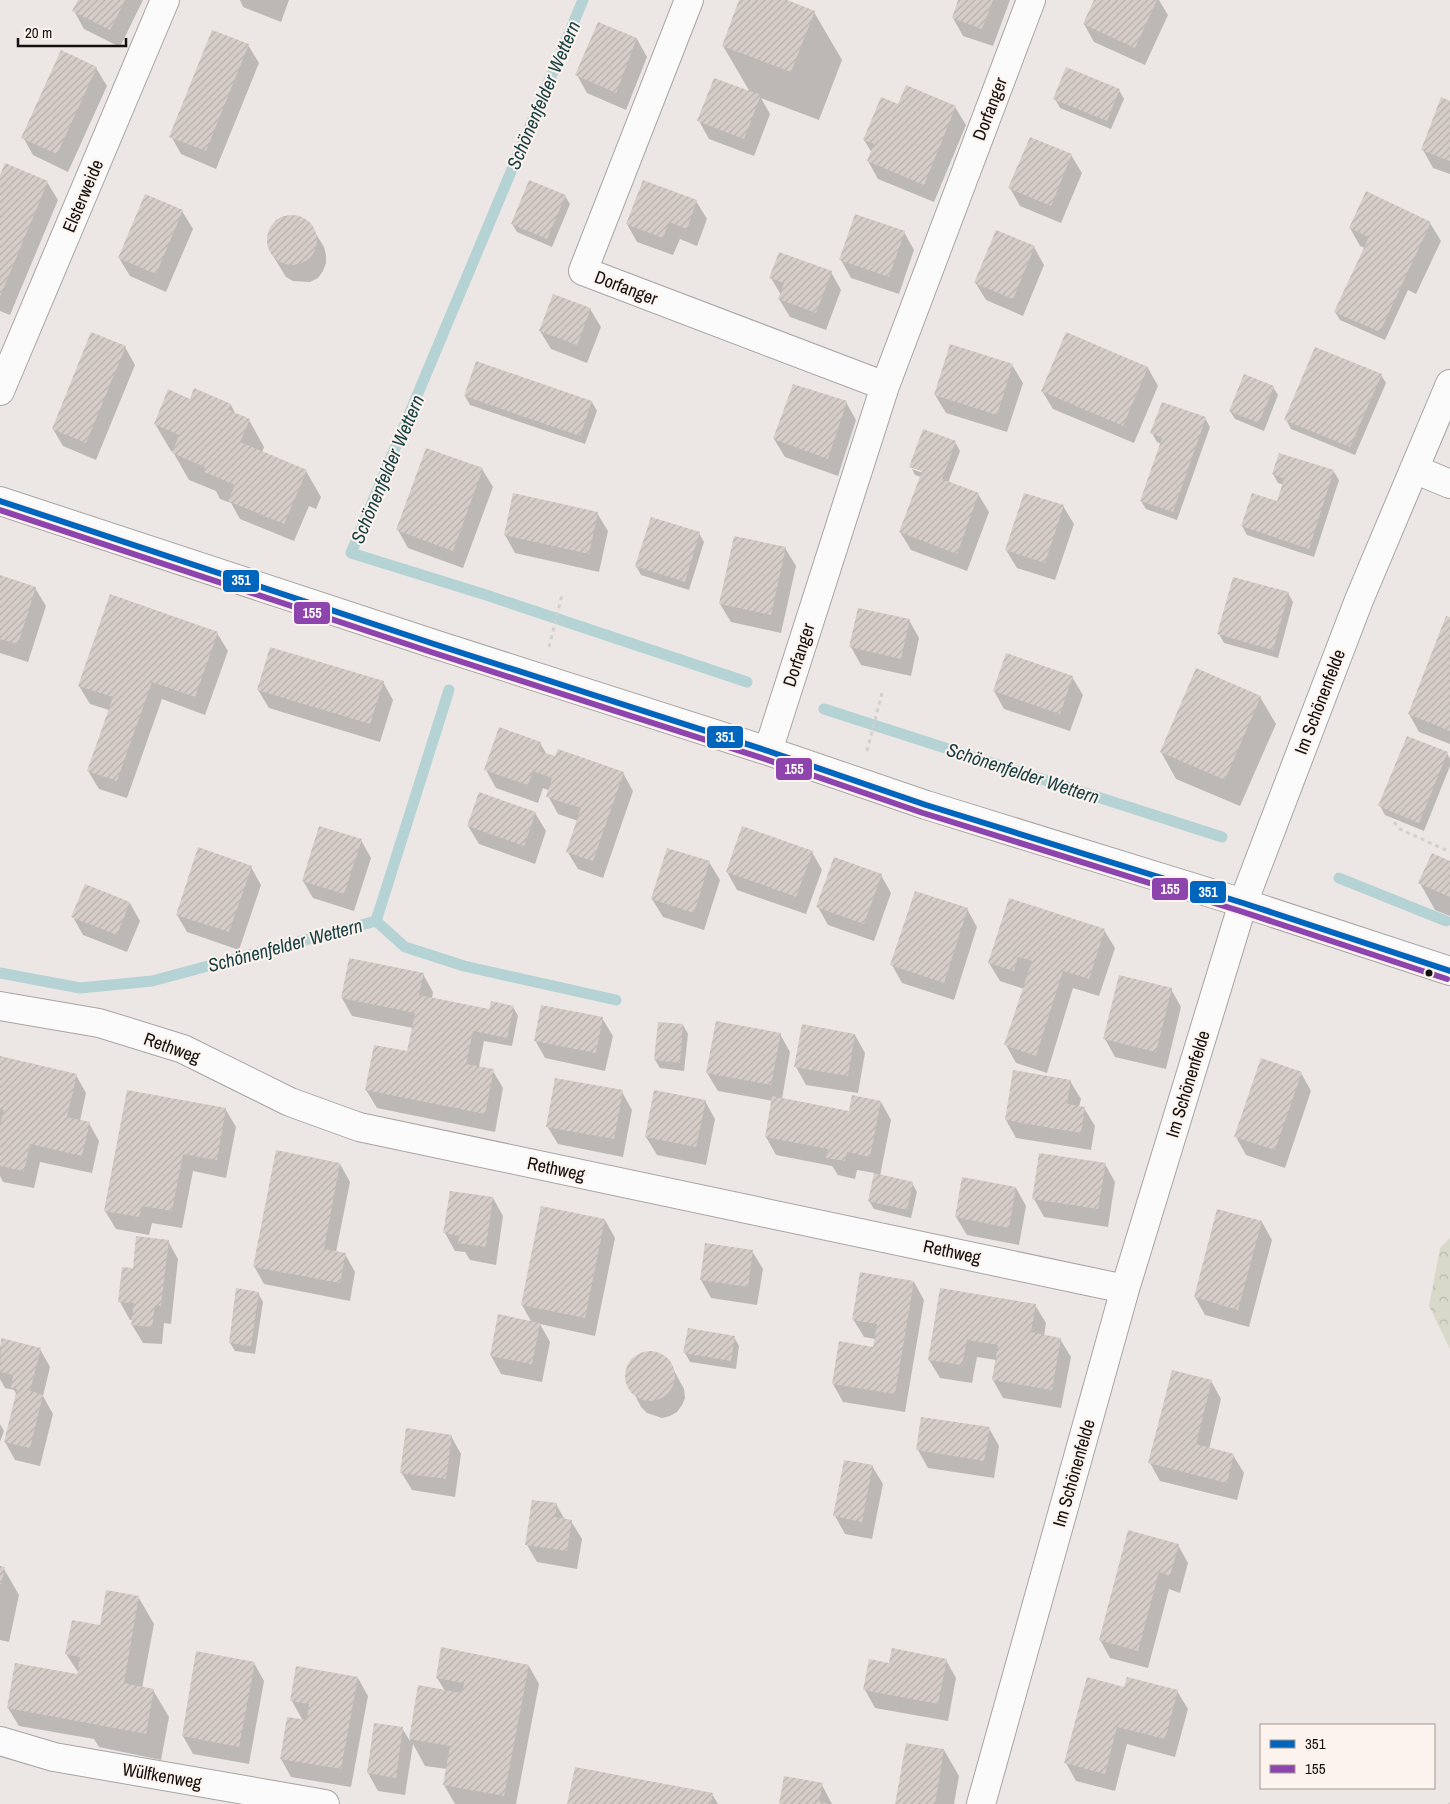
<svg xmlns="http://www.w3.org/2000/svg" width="1450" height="1804" viewBox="0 0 1450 1804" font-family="'Archivo Narrow',sans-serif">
<defs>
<pattern id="park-crowns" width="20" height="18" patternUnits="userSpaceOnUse" patternTransform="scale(1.25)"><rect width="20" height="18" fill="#d9d9ca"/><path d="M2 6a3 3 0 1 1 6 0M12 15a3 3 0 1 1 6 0" fill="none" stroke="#b9b9ac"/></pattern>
<pattern id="building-hatch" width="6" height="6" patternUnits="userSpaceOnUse" patternTransform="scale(1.25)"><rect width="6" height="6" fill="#d6cdc8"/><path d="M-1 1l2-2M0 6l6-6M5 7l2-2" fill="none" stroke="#b7afab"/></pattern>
</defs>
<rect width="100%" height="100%" fill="#ece7e4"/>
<path fill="url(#park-crowns)" d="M1450 1238V1349L1429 1306 1440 1248Z"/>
<path fill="#0003" d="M79 0H143L120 47 84 29 74 11Z
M240 0H289L281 22 243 7Z
M741 0H784L814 12 842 60 819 120 761 98 770 114 754 156 709 139 699 121 750 92 723 46Z
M960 0H1010L993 46 963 36 953 18Z
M1095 0H1159L1168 15 1145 65 1094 42 1084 24Z
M637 39 647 57 626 110 587 93 577 75Z
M248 45 259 63 216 169 181 154 171 136Z
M96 68 107 86 68 172 33 155 23 137Z
M1119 90 1124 99 1111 129 1060 108 1055 99Z
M1450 102V174L1433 168 1423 150Z
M899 105 955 107 966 125 934 202 878 179 868 161 872 153 864 140Z
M1071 155 1082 173 1061 223 1020 206 1010 188Z
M0 178 47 182 58 200 10 315 0 311Z
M565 196 570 204 552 247 517 232 512 224Z
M696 201 707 219 697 246 680 239 673 255 637 242 627 224Z
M182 211 193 229 166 292 130 276 119 258Z
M284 216 301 217 308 221 324 247 326 255V263L323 271 318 278 310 282 293 281 286 277 270 251 267 243 268 235 271 227 276 220Z
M1430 223 1441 241 1416 294 1408 290 1385 340 1340 320 1335 312 1365 248 1360 246 1350 228Z
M904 232 914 250 899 294 851 278 841 260Z
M1034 247 1044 265 1023 316 986 300 975 282Z
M831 272 841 290 826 330 790 317 779 299 781 295 771 278Z
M590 309 601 327 587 363 551 349 540 331Z
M125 347 135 365 96 460 63 446 53 429Z
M477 362 592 402 597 411 585 444 470 405 465 396Z
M1012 365 1023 383 1007 432 946 413 935 395Z
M1148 368 1158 386 1134 443 1053 409 1042 391Z
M1381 375 1386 383 1355 455 1291 429 1286 420Z
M1273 387 1278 395 1264 431 1235 419 1230 411Z
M191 400 231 405 236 415 249 420 264 447 262 453 306 471 321 497 316 509 309 506 294 541 240 519 231 503 220 499 216 491 189 480 173 452 171 451 155 424Z
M846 402 856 420 838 476 785 457 774 439Z
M1205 418 1210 427 1177 520 1146 509 1141 501 1161 444 1157 442 1152 433Z
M955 442 960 451 948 483 978 494 989 512 967 571 911 550 900 532 921 477 915 475 912 469 923 473V471L910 467Z
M1280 454 1334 472 1339 480 1314 557 1247 535 1242 526 1253 494 1278 502 1284 485 1278 483 1273 474Z
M482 469 493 487 463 568 408 548 398 530Z
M1063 506 1074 524 1055 580 1017 568 1006 550Z
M597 513 608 531 599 572 515 553 505 535Z
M699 533 704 542 689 590 641 575 636 566Z
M785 548 796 566 781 633 731 622 720 604Z
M0 576 35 588 46 606 28 662 0 653Z
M1288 593 1293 602 1278 658 1224 643 1219 634Z
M1450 619V744L1419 732 1409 714Z
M909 620 919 638 911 676 861 665 851 647Z
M217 633 228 651 205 715 162 699 127 798 99 789 88 771 109 710 90 704 79 686Z
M1072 677 1083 695 1070 731 1004 709 994 691Z
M383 682 393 700 380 742 269 708 258 690Z
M1260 697 1276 724 1240 806 1176 779 1161 752Z
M540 743 547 755 623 773 633 791 603 878 578 869 567 851 578 821 558 814 548 796 550 791 543 788 538 803 496 788 486 770Z
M1447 753 1450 759V766L1424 831 1385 815 1380 806Z
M535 813 546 831 535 864 479 844 468 826Z
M361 840 371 858 354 911 313 898 303 881Z
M812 852 822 870 806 914 737 890 727 872Z
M709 862 720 880 704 930 663 917 652 899Z
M1450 862V916L1435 910 1420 883Z
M251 867 261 885 239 950 187 932 177 915Z
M881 875 891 893 874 941 828 925 818 907Z
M130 903 140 921 127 952 83 935 73 917Z
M967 909 977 927 954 1000 902 983 892 965Z
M1104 930 1115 948 1099 996 1073 988 1047 1073 1016 1063 1006 1045 1024 989 1000 981 989 963Z
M423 974 433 992 432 999 490 1011 513 1007 518 1016 512 1046 484 1041 479 1067 493 1071 503 1088 495 1132 377 1108 366 1090 408 1053 413 1028 352 1016 342 998Z
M1171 989 1181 1007 1166 1069 1115 1057 1105 1039Z
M602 1018 613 1036 605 1071 545 1058 535 1040Z
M683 1025 688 1034 684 1071 660 1068 655 1060Z
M780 1034 790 1052 782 1099 850 1112 881 1102 891 1120 880 1176 912 1183 917 1192 911 1218 874 1209 869 1201 875 1173 857 1170 855 1179 838 1175 832 1166 776 1155 766 1137 773 1101 718 1091 707 1073Z
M855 1035 865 1053 858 1093 806 1085 796 1067Z
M0 1058 76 1075 86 1093 80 1121 89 1123 99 1141 92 1173 40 1162 34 1188 3 1182 0 1176V1131L2 1124H0Z
M1301 1073 1311 1091 1285 1168 1246 1155 1236 1137Z
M1070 1081 1081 1099 1079 1107 1084 1108 1095 1126 1091 1150 1016 1138 1006 1120Z
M622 1092 632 1110 623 1157 558 1144 547 1126Z
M705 1101 715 1119 706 1165 657 1155 646 1137Z
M226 1110 236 1127 226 1178 193 1171 182 1228 152 1223 149 1235 116 1229 105 1211Z
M340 1164 350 1182 336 1252 345 1254 355 1272 350 1301 264 1284 254 1266Z
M1105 1164 1115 1182 1108 1227 1044 1217 1034 1199Z
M1016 1188 1026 1206 1019 1245 967 1235 956 1217Z
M493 1198 503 1216 496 1265 470 1260 465 1252 455 1251 445 1233Z
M605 1220 615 1238 595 1336 540 1324 550 1342 542 1382 501 1374 491 1356 532 1323 522 1305Z
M1262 1222 1272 1240 1249 1327 1205 1315 1195 1297Z
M168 1241 178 1259 171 1324 164 1323 162 1344 143 1343 132 1325 133 1320H130L120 1302 134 1269Z
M752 1251 763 1269 757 1305 711 1298 701 1280Z
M914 1282 924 1300 905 1412 843 1402 833 1384 874 1348 875 1339 864 1337 853 1319Z
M941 1289 1035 1305 1046 1323 1044 1336 1060 1339 1071 1357 1061 1408 1003 1398 993 1380 996 1360 977 1357 972 1383 940 1378 929 1360Z
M258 1293 263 1302 255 1354 235 1351 230 1343Z
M734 1337 739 1346 736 1369 690 1362 685 1353Z
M2 1339 40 1349 50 1367 43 1396 53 1414 40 1466 15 1460 5 1442 17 1395 14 1390 5 1388 0 1379V1348Z
M657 1353 670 1363 684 1389 685 1398 682 1405 677 1412 670 1416 662 1418 647 1413 641 1407 628 1381 630 1365 634 1358 641 1354Z
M1211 1381 1221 1399 1209 1449 1233 1455 1244 1473 1237 1500 1160 1481 1150 1463Z
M0 1424 4 1431 0 1442Z
M989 1428 999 1446 994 1478 928 1468 918 1450Z
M451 1436 461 1454 455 1497 412 1490 401 1472Z
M872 1466 883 1484 872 1539 845 1534 835 1516Z
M556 1504 565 1520 571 1521 582 1539 577 1569 537 1562 527 1545Z
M1178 1545 1188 1563 1180 1593 1169 1589 1148 1668 1110 1658 1100 1640Z
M0 1568 4 1569 19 1595 9 1642 0 1640Z
M139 1598 154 1624 142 1688 153 1690 169 1717 161 1760 99 1747 94 1739 19 1726 8 1708 78 1676V1672L66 1654Z
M946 1660 956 1678 948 1721 875 1708 865 1690 890 1665Z
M254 1663 264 1681 249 1764 193 1754 183 1736Z
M529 1666 539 1684 516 1804H455L444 1785 447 1769 425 1766 413 1744 405 1795 378 1791 368 1773 402 1728 410 1741 419 1686 445 1691 437 1678Z
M358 1678 368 1696 351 1787 291 1777 281 1759 303 1721 292 1701Z
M1125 1688 1177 1691 1188 1709 1175 1757 1127 1744 1115 1791 1076 1781 1066 1763Z
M944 1750 959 1776 954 1804H897Z
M822 1785 832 1804H781Z
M712 1794 718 1804H569Z"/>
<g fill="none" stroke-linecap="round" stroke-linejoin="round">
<path stroke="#b5d2d4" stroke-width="11" d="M583 0 351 553 483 594 747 682
M824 709 1222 837
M1339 878 1446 921
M376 921 449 690
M0 973 80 988 152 981 376 921 405 947 464 966 616 1000"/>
</g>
<path fill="url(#building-hatch)" d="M78 0H125L110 30 72 11Z
M739 0H787L815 11 791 72 722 46Z
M958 0H993L982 29 952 18Z
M1094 0H1157L1135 48 1083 24Z
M598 22 637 38 616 93 575 75Z
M212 30 249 44 206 151 169 137Z
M61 50 97 67 57 154 21 138Z
M1066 67 1120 89 1107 121 1053 99Z
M714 78 761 95 744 139 697 121Z
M906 85 956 106 924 185 867 161 874 144 863 140 881 97 898 104Z
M1441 97 1450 101V161L1421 150Z
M1030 137 1072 154 1051 206 1008 188Z
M5 163 48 181 0 297V175Z
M529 180 566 195 547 239 511 224Z
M643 180 697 200 687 229 669 222 663 238 626 224Z
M1366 191 1431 222 1380 332 1334 312 1369 237 1349 228Z
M145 194 183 210 156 274 118 258Z
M855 214 905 231 889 277 839 260Z
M267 240a25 25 0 1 1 50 0a25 25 0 1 1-50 0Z
M996 230 1035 246 1013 299 974 283Z
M779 252 832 271 816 313 778 299 784 283 769 278Z
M553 294 591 308 577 345 539 331Z
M91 332 126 346 86 443 52 429Z
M1066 332 1148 367 1123 426 1041 391Z
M950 344 1013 364 997 415 934 395Z
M1315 347 1382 374 1350 447 1284 420Z
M476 361 592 401 580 436 464 396Z
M1244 374 1274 386 1259 423 1229 411Z
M793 384 847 401 828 459 773 439Z
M194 388 231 404 229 410 250 419 240 442 307 470 284 524 228 501 235 485 204 472 205 467 172 453 179 435 154 424 168 389 190 399Z
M1162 402 1206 417 1173 512 1140 501 1162 438 1150 433Z
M923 429 956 441 942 479 979 493 957 554 899 532 922 471 909 467Z
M426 448 483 468 453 551 396 530Z
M1279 453 1334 470 1309 549 1241 526 1252 493 1277 501 1284 479 1272 474Z
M513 493 598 512 589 554 504 535Z
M1024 493 1064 505 1045 563 1005 550Z
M651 517 700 532 685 582 635 566Z
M734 536 786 547 771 615 719 604Z
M0 575 36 587 18 644 0 639Z
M1233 577 1289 592 1273 650 1217 634Z
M110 594 218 632 195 697 152 682 117 781 87 771 113 697 78 686Z
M858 608 910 619 901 659 849 647Z
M1446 616 1450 617V731L1408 714Z
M270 647 384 681 370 724 257 690Z
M1006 653 1073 676 1060 714 993 691Z
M1196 668 1261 696 1225 780 1160 752Z
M499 727 541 742 538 751 555 756 558 749 624 772 593 861 566 852 581 808 546 797 552 778 533 771 528 785 484 770Z
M1407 736 1448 752 1419 823 1378 806Z
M479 792 536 812 524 846 467 826Z
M319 826 362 839 344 894 302 881Z
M742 826 813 851 796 897 726 872Z
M198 847 252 866 229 932 176 915Z
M667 848 710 861 694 913 651 899Z
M1432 853 1450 861V897L1418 883Z
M834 857 882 874 864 924 816 907Z
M85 884 130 902 117 935 71 917Z
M915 891 968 908 944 983 890 965Z
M1009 898 1105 929 1089 979 1063 971 1036 1056 1004 1045 1032 961 1018 957 1014 971 988 963Z
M349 958 424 973 419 995 489 1009 491 1001 514 1006 507 1038 473 1031 466 1064 494 1069 485 1114 365 1090 374 1045 407 1051 415 1013 341 998Z
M1119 975 1172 988 1156 1052 1103 1039Z
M541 1005 603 1017 596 1053 534 1041Z
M716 1021 781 1033 771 1085 706 1073Z
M658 1022 683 1024 680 1063 654 1060Z
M802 1024 855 1034 848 1076 794 1067Z
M0 1056 77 1074 67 1117 90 1122 82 1156 30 1144 24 1171 0 1166V1125L4 1110 0 1109Z
M1261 1058 1302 1072 1275 1150 1234 1137Z
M1013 1070 1071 1080 1067 1104 1085 1107 1081 1133 1005 1120Z
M555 1078 623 1090 614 1139 546 1127Z
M127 1090 226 1108 217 1160 183 1154 172 1211 142 1206 139 1217 104 1211Z
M654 1090 706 1100 696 1147 645 1137Z
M852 1095 881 1101 870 1157 847 1152 845 1161 826 1158 828 1149 765 1137 772 1096 849 1111Z
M276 1150 340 1163 324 1249 346 1253 340 1283 253 1267Z
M1039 1153 1106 1163 1098 1209 1032 1199Z
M874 1173 913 1182 907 1210 868 1201Z
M962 1177 1016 1187 1009 1228 955 1217Z
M450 1191 493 1197 486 1247 458 1243 459 1236 443 1233Z
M541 1206 605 1219 585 1318 521 1305Z
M1217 1209 1262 1221 1238 1310 1194 1297Z
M136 1236 169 1240 161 1306 155 1305 152 1327 131 1325 134 1303 118 1302 122 1267 133 1268Z
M705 1243 753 1250 748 1287 700 1280Z
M860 1272 914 1281 895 1394 832 1384 839 1341 873 1347 877 1324 852 1320Z
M236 1288 259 1292 251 1346 229 1343Z
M940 1288 1036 1304 1031 1332 1061 1338 1052 1390 992 1380 998 1345 967 1340 962 1365 928 1360Z
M498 1314 540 1323 532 1364 490 1356Z
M688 1328 735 1336 731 1361 683 1353Z
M1 1338 41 1348 30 1391 43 1395 30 1448 4 1442 17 1389 11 1388 13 1375 0 1372Z
M625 1376a25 25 0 1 1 50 0a25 25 0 1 1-50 0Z
M1172 1370 1212 1380 1196 1444 1234 1454 1227 1483 1148 1463Z
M921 1417 990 1427 984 1461 916 1450Z
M406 1428 452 1435 446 1479 400 1473Z
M844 1460 873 1465 862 1522 833 1516Z
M532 1500 557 1503 555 1517 572 1520 567 1551 525 1545Z
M1128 1530 1179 1544 1170 1576 1159 1572 1138 1651 1099 1640Z
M0 1566 5 1567 1 1584H0Z
M106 1590 139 1596 124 1683 154 1689 146 1734 7 1708 15 1663 77 1674 80 1657 65 1654 72 1620 100 1625Z
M441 1647 529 1665 504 1796 443 1785 450 1746 409 1739 418 1685 462 1693 464 1683 436 1678Z
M892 1648 947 1659 938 1704 863 1690 869 1659 889 1663Z
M196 1651 255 1662 239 1747 182 1736Z
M296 1666 358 1677 341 1769 280 1759 287 1717 307 1720 309 1704 290 1701Z
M1087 1677 1124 1687 1127 1677 1178 1690 1165 1739 1117 1727 1105 1774 1064 1763Z
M374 1723 403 1727 396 1778 367 1773Z
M906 1743 944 1749 935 1804H895Z
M575 1767 713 1793 711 1804H567Z
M784 1776 823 1783 819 1801 829 1804H779Z"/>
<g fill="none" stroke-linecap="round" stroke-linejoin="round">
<defs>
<path id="minor" d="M689 0 583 271 885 386
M0 391 165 0
M1414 469 1450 484
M0 501 434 644 768 751 926 805 1243 903 1450 971
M768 751 885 386 1031 0
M0 1006 99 1023 183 1049 290 1102 359 1127 1125 1289
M0 1741 54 1757 325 1804
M981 1804 1125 1289 1243 903 1359 600 1450 384"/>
</defs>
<use href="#minor" stroke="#a8a4a2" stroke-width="30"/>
<path stroke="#d2d1d0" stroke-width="3" stroke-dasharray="4 4" stroke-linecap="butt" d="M549 647 562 595
M867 751 882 693
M1394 822 1400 829 1450 852
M1449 1804 1450 1803"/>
<use href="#minor" stroke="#fcfbfb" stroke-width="28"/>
<defs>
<path id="bus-1" d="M0 501 434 644 768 751 926 805 1243 903 1450 971"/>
<path id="bus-2" d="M0 510 431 652 765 759 923 813 1240 911 1447 979"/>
</defs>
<use href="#bus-1" stroke="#fdf3ee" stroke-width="10"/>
<use href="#bus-2" stroke="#fdf3ee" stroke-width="10"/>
<use href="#bus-1" stroke="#0065bd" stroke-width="6"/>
<use href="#bus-2" stroke="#8e44ad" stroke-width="6"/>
</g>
<circle fill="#13100e" stroke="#fdf3ee" stroke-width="2" cx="1429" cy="973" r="4.5"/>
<g text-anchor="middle" stroke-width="4" stroke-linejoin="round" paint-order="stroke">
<g font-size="18" fill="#13100e" stroke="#fdf3ee">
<text transform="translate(990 109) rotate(-69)" y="6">Dorfanger</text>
<text transform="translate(83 196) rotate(-67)" y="6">Elsterweide</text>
<text transform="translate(626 288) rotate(21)" y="6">Dorfanger</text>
<text transform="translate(799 655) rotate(-72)" y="6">Dorfanger</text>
<text transform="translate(1320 702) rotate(-69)" y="6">Im Schönenfelde</text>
<text transform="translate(172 1048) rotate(20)" y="6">Rethweg</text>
<text transform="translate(1188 1084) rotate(-73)" y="6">Im Schönenfelde</text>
<text transform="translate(556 1169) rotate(12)" y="6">Rethweg</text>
<text transform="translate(952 1252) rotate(12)" y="6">Rethweg</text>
<text transform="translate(1074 1473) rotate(-74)" y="6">Im Schönenfelde</text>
<text transform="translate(162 1776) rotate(10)" y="6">Wülfkenweg</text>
</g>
<g font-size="19" font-style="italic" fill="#153f42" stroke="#fdf3ee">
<text transform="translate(543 95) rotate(-67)" y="7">Schönenfelder Wettern</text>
<text transform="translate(387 469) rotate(-67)" y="7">Schönenfelder Wettern</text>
<text transform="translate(1023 773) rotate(18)" y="7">Schönenfelder Wettern</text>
<text transform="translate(285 945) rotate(-15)" y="7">Schönenfelder Wettern</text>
</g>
</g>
<g stroke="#fdf3ee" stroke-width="2">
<rect x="222" y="569" width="38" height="24" rx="5" fill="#0065bd"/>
<rect x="293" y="601" width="38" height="24" rx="5" fill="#8e44ad"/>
<rect x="706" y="725" width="38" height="24" rx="5" fill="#0065bd"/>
<rect x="775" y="757" width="38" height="24" rx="5" fill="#8e44ad"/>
<rect x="1151" y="877" width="38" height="24" rx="5" fill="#8e44ad"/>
<rect x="1189" y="880" width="38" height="24" rx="5" fill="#0065bd"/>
</g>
<g font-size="14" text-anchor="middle" font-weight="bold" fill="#fff">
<text x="241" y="585">351</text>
<text x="312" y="618">155</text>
<text x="725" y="742">351</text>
<text x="794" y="774">155</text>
<text x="1170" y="894">155</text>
<text x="1208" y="897">351</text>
</g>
<rect x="1260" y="1724" width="175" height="65" fill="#fdf3ee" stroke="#9f9894"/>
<rect x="1270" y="1740" width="25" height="8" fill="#0065bd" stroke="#9f9894"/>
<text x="1305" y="1749" font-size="15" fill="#13100e">351</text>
<rect x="1270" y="1765" width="25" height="8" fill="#8e44ad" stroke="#9f9894"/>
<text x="1305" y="1774" font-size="15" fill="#13100e">155</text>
<path d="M18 38v8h108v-8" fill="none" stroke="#13100e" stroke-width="2.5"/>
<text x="25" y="38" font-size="15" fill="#13100e" stroke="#fdf3ee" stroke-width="4" paint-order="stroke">20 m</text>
</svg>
